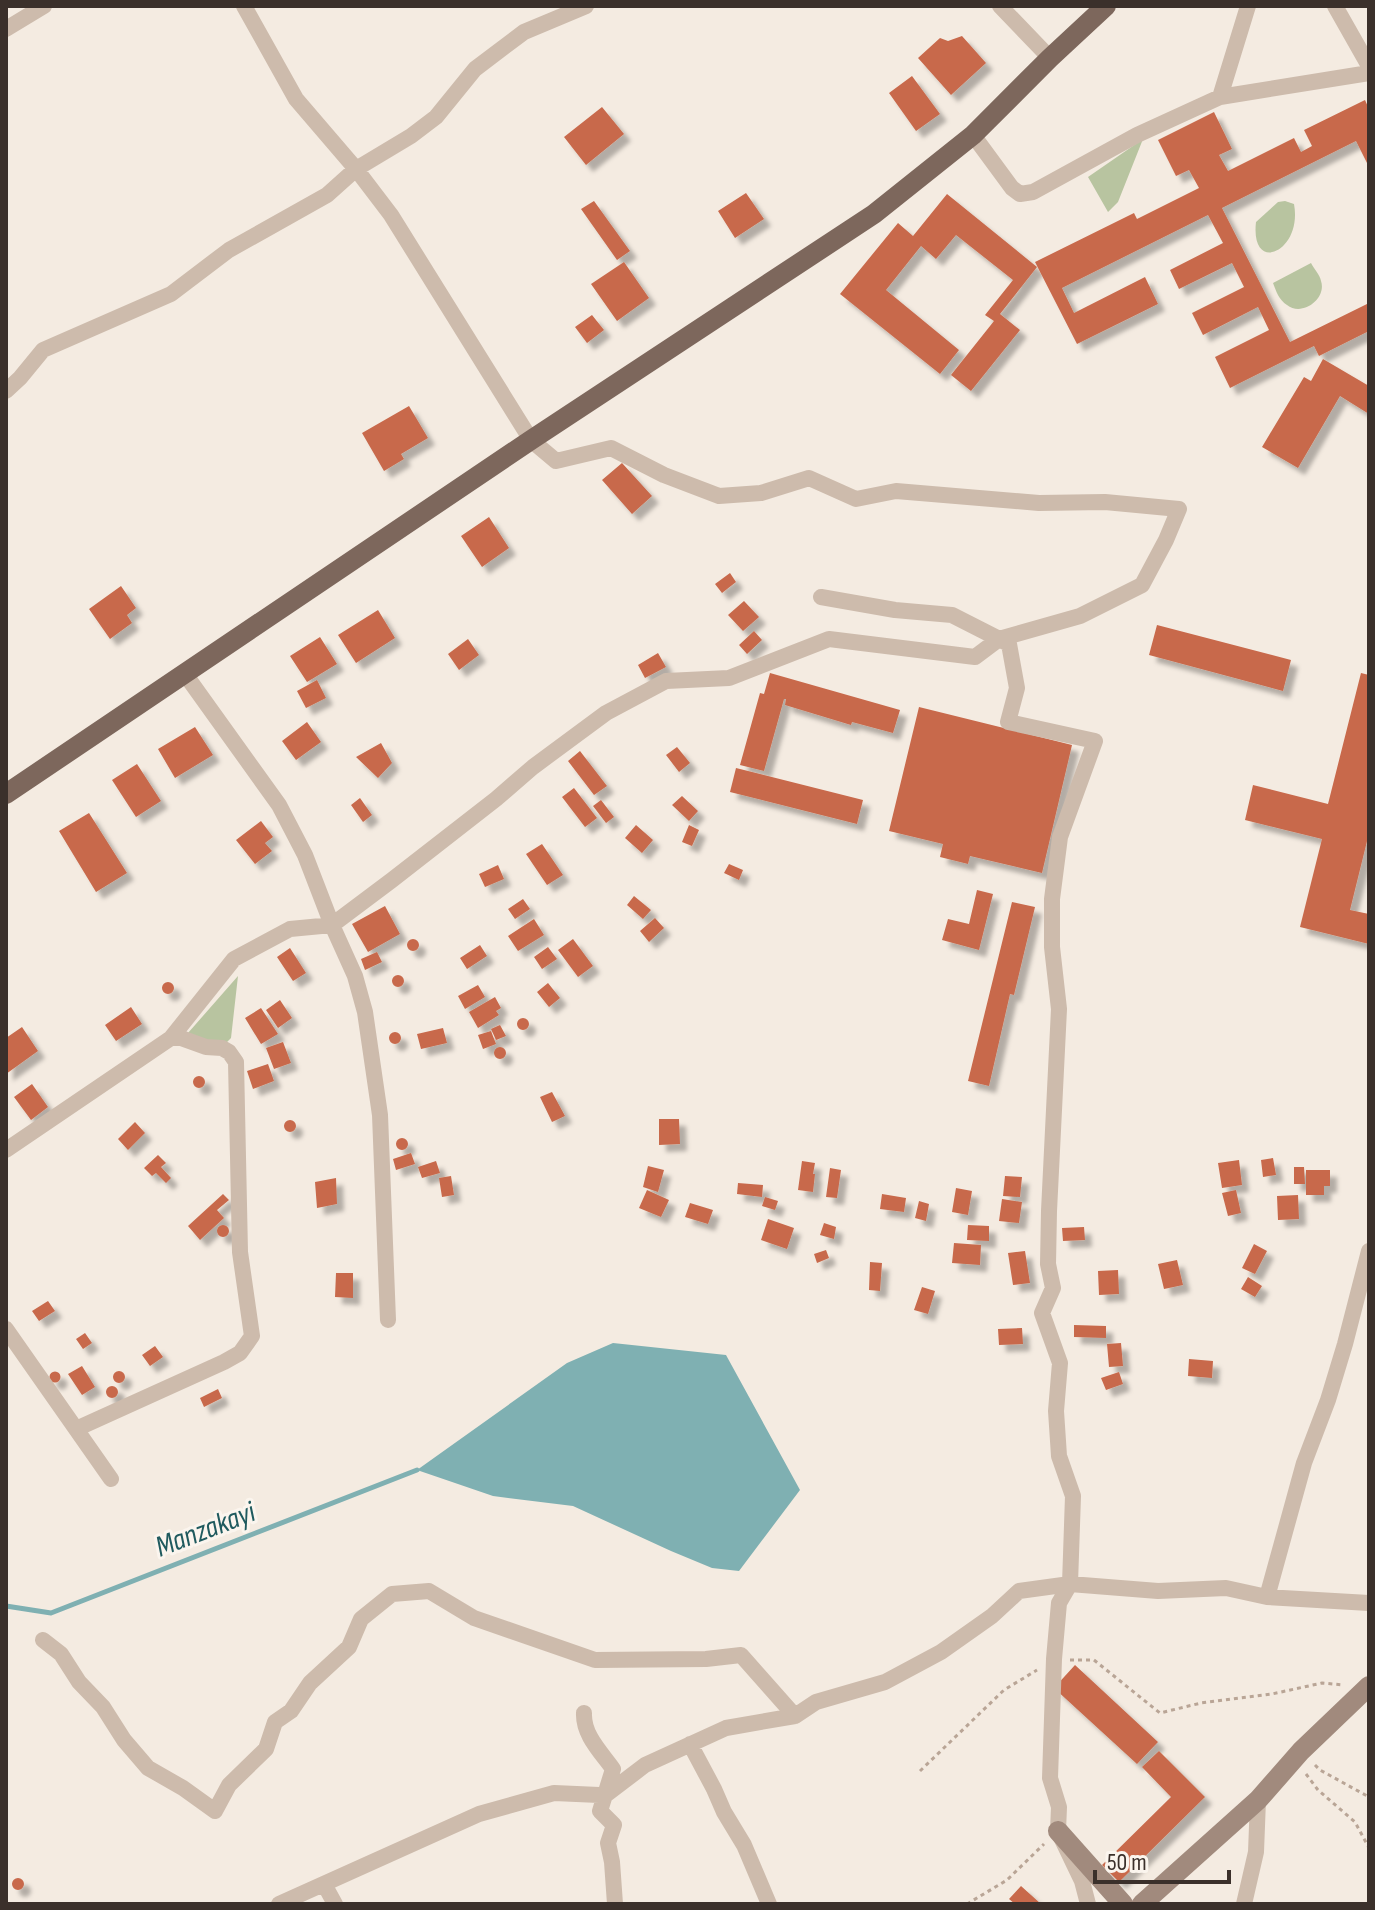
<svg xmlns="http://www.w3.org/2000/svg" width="1375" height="1910" viewBox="0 0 1375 1910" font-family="'Sofia Sans Condensed',sans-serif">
<defs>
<filter id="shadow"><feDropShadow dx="7" dy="7" stdDeviation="2" flood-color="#0004"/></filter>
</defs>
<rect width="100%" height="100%" fill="#f4ebe1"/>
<path fill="#b8c4a0" d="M1143 139 1118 202 1108 212 1088 177Z
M1285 201 1294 204C1303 252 1250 275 1256 222L1278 202Z
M1311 263C1314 269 1320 275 1321 281 1327 299 1302 317 1287 305 1279 300 1276 291 1273 283Z
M238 976 231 1038 224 1045 199 1041 188 1033Z"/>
<path fill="#7fb0b2" d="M613 1343 726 1355 800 1490 739 1571 712 1568 671 1551 573 1506 493 1496 417 1470 567 1363Z"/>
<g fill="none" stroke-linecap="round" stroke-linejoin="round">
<path stroke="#7fb0b2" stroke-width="5" d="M6 1606 51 1613 417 1470"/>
</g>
<path fill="#c8694b" filter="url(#shadow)" d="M962 36 986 63 951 95 918 58 940 38 948 41Z
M912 76 940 114 916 131 889 93Z
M1365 100 1369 109V167L1356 141 1222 208 1290 342 1369 303V331L1319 356 1314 346 1230 388 1215 357 1269 330 1258 307 1203 335 1192 313 1244 287 1232 263 1179 289 1170 270 1223 243 1208 215 1062 288 1074 313 1145 277 1158 304 1077 344 1035 262 1134 213 1137 219 1199 188 1189 170 1176 176 1158 140 1214 112 1232 149 1219 155 1228 171 1294 138 1301 152 1312 146 1304 130Z
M602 107 624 134 586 165 564 137Z
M746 193 764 219 735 238 718 211Z
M947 194 1037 267 1000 314 1020 330 971 391 951 375 994 321 985 315 1013 280 956 235 936 259 921 246 886 290 959 350 940 374 840 294 898 223 913 236Z
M594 201 630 251 617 260 581 209Z
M624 262 649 298 617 321 591 284Z
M592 315 604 330 587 343 575 327Z
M1323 359 1369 386V414L1340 396 1298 468 1262 447 1304 377 1311 381Z
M409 406 428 438 401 454 404 459 384 471 362 433Z
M622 463 652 496 632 514 602 480Z
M489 517 509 548 482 567 461 536Z
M730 573 736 582 722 593 715 584Z
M121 586 136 608 127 615 132 623 110 639 89 609Z
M744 601 759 617 743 631 728 615Z
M378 610 395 638 356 663 338 635Z
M1157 625 1291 660 1283 691 1149 655Z
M754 631 762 640 747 654 739 645Z
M320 637 337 664 307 682 290 656Z
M468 639 479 655 459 670 448 654Z
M658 653 666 667 645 678 638 665Z
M770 673 900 710 893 733 852 722 851 725 785 705 786 699H784L764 771 740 765 760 693 764 694Z
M1361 673 1369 675V833L1350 910 1369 914V944L1300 927 1322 839 1245 820 1253 785 1328 804Z
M317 680 326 698 306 708 297 691Z
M919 707 1072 745 1042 873 970 856 968 864 940 857 943 844 889 831Z
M307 722 321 742 296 760 282 741Z
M195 727 213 755 175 778 158 749Z
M381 743 392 763 378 778 356 757Z
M677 747 690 763 679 772 666 755Z
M580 751 607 786 594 795 568 761Z
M137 764 161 801 136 817 112 780Z
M736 768 863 800 857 824 730 792Z
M574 788 597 818 585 827 562 797Z
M682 796 698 811 689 821 672 805Z
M360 798 372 815 363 822 351 805Z
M601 800 614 817 606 823 593 806Z
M89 813 127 873 96 892 59 831Z
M261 821 273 837 265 843 272 851 255 864 236 840Z
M636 825 653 840 642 853 625 838Z
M689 825 699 830 692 846 682 842Z
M542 844 563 875 547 885 526 854Z
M729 864 743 870 739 880 724 873Z
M498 865 504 879 485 887 479 874Z
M977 890 993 894 979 950 942 940 948 919 969 924Z
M634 896 651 910 643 919 627 905Z
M523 899 530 909 515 919 508 909Z
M1012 902 1035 907 1014 995 1010 994 989 1086 968 1081Z
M385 906 400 934 368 952 352 924Z
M655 918 664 928 649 942 640 931Z
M534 919 544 935 518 951 508 936Z
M573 939 593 966 578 977 558 950Z
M407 945a6 6 0 1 1 12 0a6 6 0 1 1-12 0Z
M480 945 487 956 467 969 460 958Z
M548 947 557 959 542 969 534 957Z
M290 948 306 973 293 981 277 957Z
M377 952 382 962 365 970 361 959Z
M392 981a6 6 0 1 1 12 0a6 6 0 1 1-12 0Z
M162 988a6 6 0 1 1 12 0a6 6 0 1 1-12 0Z
M548 983 560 998 549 1007 537 992Z
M478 985 485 997 465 1009 458 996Z
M495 997 501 1008 496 1011 499 1015 478 1028 469 1012Z
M280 1000 292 1018 278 1028 266 1010Z
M131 1007 142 1024 116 1041 105 1025Z
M261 1008 278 1034 261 1044 245 1018Z
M517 1024a6 6 0 1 1 12 0a6 6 0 1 1-12 0Z
M500 1025 506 1036 496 1040 491 1029Z
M22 1027 38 1051 6 1074V1038Z
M443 1028 447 1043 421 1049 417 1034Z
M491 1031 496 1044 483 1049 478 1035Z
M389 1038a6 6 0 1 1 12 0a6 6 0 1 1-12 0Z
M283 1042 291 1063 274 1069 266 1048Z
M494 1053a6 6 0 1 1 12 0a6 6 0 1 1-12 0Z
M268 1064 274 1081 253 1089 247 1071Z
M193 1082a6 6 0 1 1 12 0a6 6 0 1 1-12 0Z
M32 1084 48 1107 31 1120 14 1097Z
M552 1092 565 1116 552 1122 540 1097Z
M659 1119H679L680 1144 659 1145Z
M284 1126a6 6 0 1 1 12 0a6 6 0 1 1-12 0Z
M135 1122 145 1133 128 1150 118 1139Z
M396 1144a6 6 0 1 1 12 0a6 6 0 1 1-12 0Z
M411 1153 415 1164 396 1170 393 1159Z
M158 1155 166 1163 161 1167 171 1178 166 1183 156 1173 152 1176 144 1168Z
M1273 1158 1276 1175 1263 1177 1261 1160Z
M1239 1160 1242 1185 1222 1188 1218 1163Z
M436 1161 440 1173 422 1178 418 1167Z
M802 1161 815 1163 813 1174H815L813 1192 798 1190Z
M648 1166 664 1170 658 1192 643 1187Z
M1294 1167H1304L1305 1184H1294Z
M830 1168 841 1170 837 1198 826 1197Z
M1306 1170H1330V1186H1324V1195H1306Z
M451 1176 454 1195 442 1197 439 1178Z
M1005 1176 1022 1177 1020 1197 1003 1196Z
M336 1178 337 1204 317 1208 315 1182Z
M738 1183 763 1185 762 1197 737 1194Z
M956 1188 972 1191 968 1215 952 1212Z
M647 1190 669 1200 661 1217 639 1208Z
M1236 1190 1241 1213 1228 1216 1222 1193Z
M223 1194 229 1200 217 1210 224 1218 200 1240 188 1226Z
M882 1194 906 1198 904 1212 880 1209Z
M1298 1195 1299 1219 1278 1220 1277 1196Z
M765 1197 778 1201 775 1210 762 1206Z
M1002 1199 1022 1202 1019 1223 999 1221Z
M919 1201 929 1204 926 1221 915 1218Z
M690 1203 713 1210 708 1224 685 1217Z
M768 1219 794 1228 787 1249 761 1240Z
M824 1223 836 1227 834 1239 820 1235Z
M968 1225 989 1226V1241L967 1240Z
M217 1231a6 6 0 1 1 12 0a6 6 0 1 1-12 0Z
M1084 1227 1085 1240 1063 1241 1062 1228Z
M954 1243 981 1245 980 1265 952 1263Z
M1254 1244 1267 1251 1255 1274 1242 1268Z
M826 1250 829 1258 817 1263 814 1254Z
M1025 1251 1030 1283 1013 1285 1008 1253Z
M1177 1260 1183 1285 1164 1289 1158 1264Z
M870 1262 882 1263 880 1291 869 1290Z
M1118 1270 1119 1294 1099 1295 1098 1271Z
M336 1273H353V1298L335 1297Z
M1248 1277 1262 1286 1255 1297 1241 1289Z
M922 1287 935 1291 928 1314 914 1310Z
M48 1301 55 1311 39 1321 32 1311Z
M1074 1325 1106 1326V1338L1074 1337Z
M1022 1328 1023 1344 999 1345 998 1329Z
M85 1333 92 1343 83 1349 76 1339Z
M1121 1343 1123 1366 1109 1367 1107 1344Z
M155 1346 163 1357 150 1366 142 1355Z
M1189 1359 1213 1361 1212 1378 1188 1376Z
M82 1366 95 1387 82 1395 68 1374Z
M113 1377a6 6 0 1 1 12 0a6 6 0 1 1-12 0Z
M49.5 1377a5.5 5.5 0 1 1 11 0a5.5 5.5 0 1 1-11 0Z
M1119 1372 1123 1384 1106 1390 1101 1378Z
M106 1392a6 6 0 1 1 12 0a6 6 0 1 1-12 0Z
M218 1389 222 1398 204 1407 200 1398Z
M1075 1665 1158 1742 1137 1764 1054 1688Z
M1159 1751 1205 1797 1119 1882 1102 1865 1171 1797 1142 1767Z
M12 1884a6 6 0 1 1 12 0a6 6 0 1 1-12 0Z
M1021 1886 1041 1904H1015L1009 1899Z"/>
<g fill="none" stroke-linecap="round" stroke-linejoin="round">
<path stroke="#b9a596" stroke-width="3" stroke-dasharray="4 4" stroke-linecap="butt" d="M1070 1660H1094L1160 1713 1201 1703 1272 1694 1322 1683 1344 1685
M1315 1765 1320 1770 1369 1797
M920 1771 1004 1690 1037 1670
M1306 1774 1318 1790 1355 1822 1369 1848
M967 1904 1007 1880 1044 1844"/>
<path stroke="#cdbbac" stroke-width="16" d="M1000 6 1050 58
M1335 6 1369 66
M6 29 44 6
M1220 97 1248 6
M973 135 1012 188 1020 194 1033 192 1137 135 1220 97 1369 73
M6 391 20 378 43 350 171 294 229 250 327 195 356 169 411 136 436 117 475 69 524 32 586 6
M821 597 895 610 952 615 1009 644 1017 688 1008 722 1095 741 1060 837 1052 899V947L1059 1009 1049 1211 1048 1264 1053 1288 1042 1313 1060 1363 1056 1411 1059 1456 1073 1496 1070 1584 1059 1603 1054 1659 1050 1778 1059 1807 1058 1831 1082 1881 1088 1904
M185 674 279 805 305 855 332 925 355 976 365 1012 380 1115 388 1320
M6 1150 171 1038 234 959 290 929 332 925 392 880 496 799 533 767 606 713 666 681 729 678 829 639 975 657 999 639 1080 616 1142 585 1166 540 1179 509 1105 502 1039 503 896 491 856 499 809 478 761 493 719 496 664 475 611 448 556 461 531 440 391 215 356 169 296 99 244 6
M6 1329 111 1479
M76 1429 224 1362 240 1353 252 1336 240 1252 236 1062 229 1052 222 1048 206 1047 181 1038H171
M1267 1597 1369 1603
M43 1640 61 1654 79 1682 103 1707 124 1740 148 1768 183 1788 215 1811 229 1785 266 1749 275 1722 291 1711 310 1683 349 1647 361 1619 392 1594 429 1591 474 1618 595 1660 706 1659 741 1655 795 1716 816 1702 885 1682 941 1652 992 1616 1019 1591 1070 1584 1158 1591 1226 1588 1267 1597 1304 1463 1328 1400 1345 1344 1369 1251
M584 1713C583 1735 601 1752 613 1769L600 1811 614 1825 608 1843 612 1862 615 1904
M690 1744 714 1789 724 1812 744 1845 769 1904
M324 1884 335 1904
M279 1904 479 1814 554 1793 599 1795 607 1794 645 1765 726 1728 795 1716
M1244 1904 1256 1852 1258 1800"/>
<path stroke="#a18a7d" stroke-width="20" d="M1058 1831 1123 1904
M1142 1904 1258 1800 1301 1751 1369 1686"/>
<path stroke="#7d675c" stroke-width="20" d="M6 794 531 440 874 214 973 135 1050 58 1106 6"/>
</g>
<g text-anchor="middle" stroke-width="6" stroke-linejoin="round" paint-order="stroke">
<g font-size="30" font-style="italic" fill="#1f5a5e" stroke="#fbf5ee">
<text transform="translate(205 1529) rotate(-21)" y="10">Manzakayi</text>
</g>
</g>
<rect width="1375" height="1910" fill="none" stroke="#3b302b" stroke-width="16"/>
<path d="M1095 1870v12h134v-12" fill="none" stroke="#3b302b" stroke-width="4"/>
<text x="1107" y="1870" font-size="24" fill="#3b302b" stroke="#fbf5ee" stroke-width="6" paint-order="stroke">50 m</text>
</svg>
